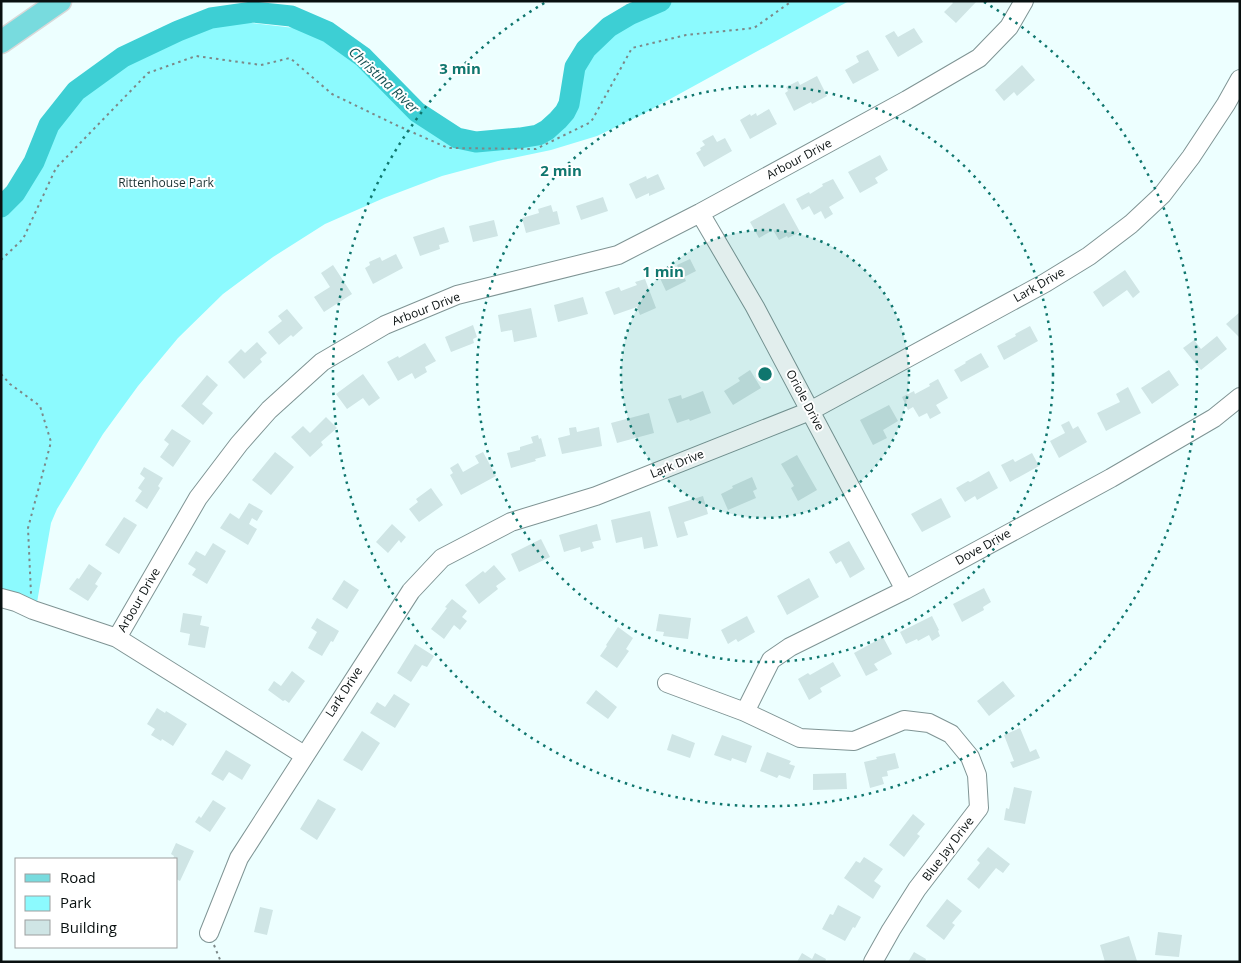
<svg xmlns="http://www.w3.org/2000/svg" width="1241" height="963" viewBox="0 0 1241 963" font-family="'Open Sans',sans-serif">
<rect width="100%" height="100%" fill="#edffff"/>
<path fill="#8cfafe" d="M661 1H849L641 115 597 136 551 150 498 161 442 176 384 198 325 224 273 257 223 294 178 338 138 386 103 434 57 509 51 523 36 608 1 591V207L15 193 76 91 211 18 328 32 363 57 417 112 457 138 476 142 520 138 538 135 547 130 558 120 565 112 569 104 575 67 586 49 609 27 631 14Z"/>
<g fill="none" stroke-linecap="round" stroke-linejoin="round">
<path stroke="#3dcfd4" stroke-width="21" d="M1 207 15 193 34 162 49 125 76 91 123 57 178 31 211 18 253 12 291 16 328 32 363 57 417 112 457 138 476 142 520 138 538 135 547 130 558 120 565 112 569 104 575 67 586 49 609 27 631 14 661 1"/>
</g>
<path fill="#cfe5e5" d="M951 1H977L956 23 944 12 953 3Z
M914 28 923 42 898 57 885 36 894 31 898 37Z
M868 50 879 70 853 84 845 70 859 62 856 56Z
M1022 65 1035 80 1017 96 1014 92 1004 101 995 90Z
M817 76 827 96 812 104 811 102 794 111 785 93 788 91 786 87 798 81 800 85Z
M769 109 777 124 750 139 740 120 750 114 751 116 756 113 757 116Z
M713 135 717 142 725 138 732 151 704 167 696 153 701 150 700 148 705 145 702 141Z
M880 155 888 170 875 178 878 183 860 193 848 172Z
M658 174 665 189 649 196V193L636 199 629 184 646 176 647 179Z
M833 179 844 198 829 207 833 214 825 219 821 211 814 215 809 206 802 210 796 199 809 192 810 194 823 186 822 184Z
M603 197 608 211 581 220 576 206Z
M784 203 800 232 788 238 787 236 779 240 773 230 759 238 750 222Z
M551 205 553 212 557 211 560 224 526 233 522 218 539 213 538 209Z
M494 220 498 236 473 242 469 226Z
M444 227 449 242 439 245 440 249 420 256 413 237Z
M396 254 403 268 373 284 365 268 370 265 369 262 380 257 382 261Z
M690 259 696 271 684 277 686 281 666 291 659 276 678 267 677 265Z
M333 265 352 294 324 312 314 297 330 287 321 273Z
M1125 270 1140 292 1133 298 1127 290 1103 307 1093 292Z
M645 279 656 308 640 315 637 307 614 315 605 292 619 287 621 291 637 285 635 282Z
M583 297 588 314 558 322 554 305Z
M531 308 537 337 514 342 512 330 501 332 498 315Z
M287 309 303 328 293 337 291 335 279 345 268 332 282 321 278 316Z
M1240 312V338L1226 324Z
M473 325 477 337 473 339 474 343 451 352 445 337Z
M1030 326 1038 341 1004 360 997 346 1016 336 1015 334Z
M1217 336 1227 349 1201 370 1183 348 1194 340 1201 349Z
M257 342 267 353 260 359 262 362 244 379 228 362 241 349 245 353Z
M425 343 436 361 425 367 427 372 415 379 412 373 398 381 387 362 398 356 399 358Z
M981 353 989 367 961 382 954 370 966 363 965 362Z
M750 370 761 388 733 405 724 391 740 381 738 378Z
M1169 370 1179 385 1152 404 1141 388Z
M363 374 380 398 369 406 363 398 347 409 336 394Z
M207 375 218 385 202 404 213 413 203 425 181 406Z
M938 379 948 398 936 405 941 413 930 419 927 413 919 417 913 407 908 410 902 397 914 391 915 394 930 386 929 384Z
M1128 387 1141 413 1106 431 1097 413 1120 402 1116 394Z
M703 391 711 413 690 421 689 419 677 423 668 399 681 395 682 399Z
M889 405 898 421 883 430 887 438 873 445 860 420Z
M649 413 654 433 617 443 611 423Z
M326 417 337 428 321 442 323 445 310 457 291 437 303 426 310 433Z
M1069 421 1073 429 1078 426 1087 442 1059 458 1050 441 1065 433 1061 425Z
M576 427 577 432 599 427 602 446 562 454 558 438 570 435 569 428Z
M172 429 191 441 173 467 160 457 169 444 164 440Z
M538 435 539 439 541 438 546 456 535 459 536 461 511 468 507 453 520 450V447L533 443 531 437Z
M275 452 294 467 271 495 252 480Z
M483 452 496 476 461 495 450 475 453 473 450 468 458 463 463 472 479 463 475 456Z
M1032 453 1039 466 1010 482 1001 465 1013 459 1015 462Z
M797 455 817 490 798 501 791 488 794 486 781 464Z
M144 467 163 478 158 486 160 488 147 509 135 501 142 491 138 488 145 478 140 474Z
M989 471 998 488 977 500 975 496 965 502 956 488 968 481 970 482Z
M752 477 757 489 753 491 756 498 728 510 721 494 733 488 732 486Z
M431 488 443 505 419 522 409 509 418 502 416 499Z
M703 496 708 514 684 522 688 535 677 538 668 507Z
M941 498 951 517 922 532 911 514Z
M249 503 263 511 257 521 252 518 249 524 257 529 248 545 220 528 230 513 239 519Z
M650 511 658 546 644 549 642 537 616 543 611 520Z
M124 517 137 525 119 554 105 545Z
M392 524 406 537 401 543 399 540 388 553 376 542Z
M597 524 601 540 592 542 594 548 581 552 580 547 564 552 559 535Z
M541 539 550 557 519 572 511 554Z
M849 541 865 569 850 578 841 561 836 564 829 552Z
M213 543 226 551 207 584 192 575 196 569 188 564 196 551 205 556Z
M89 564 102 573 95 584 98 586 88 601 69 589 77 578 79 579Z
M494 565 506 579 496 586 498 589 479 604 465 585 483 571 485 573Z
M809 578 819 597 787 615 777 596Z
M344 580 359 590 347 609 332 599Z
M984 588 991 602 983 607 984 610 962 622 953 604Z
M452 599 467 611 462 617 467 621 460 630 454 625 444 639 431 629 447 608 445 607Z
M183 613 202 616 200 625 209 627 205 648 188 645 190 634 180 632Z
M659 614 691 618 688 639 663 636 664 632 656 631Z
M747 616 755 632 738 642 736 639 728 644 721 630Z
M932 616 939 630 938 631 940 636 932 641 929 635 918 641 917 639 906 644 900 632Z
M317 618 339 631 333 642 331 641 322 656 308 648 317 632 311 628Z
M618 627 633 638 626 649 629 651 617 668 600 656 607 646 606 645Z
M883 637 892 654 874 664 878 670 866 676 854 653Z
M415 644 434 656 427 667 422 665 411 682 397 673Z
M833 662 841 676 820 688 822 692 809 700 798 679 808 673 810 675Z
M292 671 305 681 289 703 285 700 283 701 268 690 274 681 281 686Z
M1003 681 1015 696 989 716 977 701Z
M596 690 617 707 608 719 586 703Z
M394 694 410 704 395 728 370 713 377 702 385 707Z
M157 708 165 713 166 711 187 724 173 746 162 739 161 741 151 735 155 729 147 724Z
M1020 728 1030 752 1036 749 1040 758 1013 768 1010 762 1014 761 1004 735Z
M362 731 380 743 362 771 343 760Z
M672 734 695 743 690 758 667 750Z
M722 735 752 746 746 763 732 758 731 761 714 755Z
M226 750 251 765 242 780 229 772 223 781 211 774Z
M767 752 791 761 789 764 795 766 790 779 779 775 777 778 760 771Z
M895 753 899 768 887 771 888 776 882 777 884 784 870 788 864 762 877 759 876 757Z
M846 773 847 789 813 790V774Z
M1014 787 1032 791 1025 824 1004 820 1006 808 1009 809Z
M318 799 336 809 317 840 300 829Z
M213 800 226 808 210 832 195 822 199 816 201 818Z
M913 814 925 824 917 834 920 836 904 857 889 845Z
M176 843 194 851 180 881 176 879V859H173L174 856 171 854Z
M988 847 1010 864 1003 873 996 868 979 889 967 879 980 863 977 860Z
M864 857 883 869 874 881 881 886 873 899 844 878 856 861 860 863Z
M947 899 962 911 952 923 955 925 944 940 926 926Z
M838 905 861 917 855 928 853 927 845 941 822 929 830 914 833 915Z
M260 907 273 910 267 935 254 932Z
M1158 932 1182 935 1179 957 1155 955Z
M1129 936 1137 961 1105 962 1100 945Z
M914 952 926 959 925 962H908Z
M802 953 812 959 815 953 826 959 825 962H797Z"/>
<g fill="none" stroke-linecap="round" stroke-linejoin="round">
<defs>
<path id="minor" d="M700 213 755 307 905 590
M1 598 16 602 33 610 117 638
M667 683 745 712 800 738 854 741 904 720 929 723 951 734 970 757 977 775 979 808 917 889 891 930 873 962
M745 712 771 660 790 647 905 590 1111 478 1214 418 1240 397
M304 755 117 638 198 498 239 444 269 410 322 362 385 325 457 295 618 255 700 213 907 100 979 58 1009 27 1024 1
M209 933 239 858 411 591 442 558 511 522 596 496 810 411 1045 283 1089 256 1131 224 1162 195 1191 157 1226 104 1240 79"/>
<path id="major" d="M1 42 60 1"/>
</defs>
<use href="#minor" stroke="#7f9494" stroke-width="20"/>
<use href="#major" stroke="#d8d9d9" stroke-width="25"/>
<path stroke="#7c8888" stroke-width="2" stroke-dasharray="2.5 4" stroke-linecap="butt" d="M1 260 23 239 56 168 148 73 196 56 261 65 290 58 332 94 396 125 448 148 536 149 591 122 632 48 686 35 754 28 792 1
M1 374 10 384 40 406 51 442 28 528 31 594
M214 945 221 962"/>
<use href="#minor" stroke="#fff" stroke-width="18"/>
<use href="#major" stroke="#78dbde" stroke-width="22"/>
</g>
<circle cx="765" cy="374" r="144" fill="#0f766e" fill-opacity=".12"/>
<g fill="none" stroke="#0f766e" stroke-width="2.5" stroke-dasharray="2.5 5">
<circle cx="765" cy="374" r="144"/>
<circle cx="765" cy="374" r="288"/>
<path d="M984 2A432 432 0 1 1 546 2"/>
</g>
<g text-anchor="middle" stroke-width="4" stroke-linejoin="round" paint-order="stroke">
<g font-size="12" fill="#091010" stroke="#fff">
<text transform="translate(799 159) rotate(-28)" y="4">Arbour Drive</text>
<text transform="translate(1039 285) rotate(-30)" y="4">Lark Drive</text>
<text transform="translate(426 309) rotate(-21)" y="4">Arbour Drive</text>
<text transform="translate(805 400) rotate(62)" y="4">Oriole Drive</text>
<text transform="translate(677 464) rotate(-22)" y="4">Lark Drive</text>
<text transform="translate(983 547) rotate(-29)" y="4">Dove Drive</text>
<text transform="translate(139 600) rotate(-60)" y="4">Arbour Drive</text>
<text transform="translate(344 692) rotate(-57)" y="4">Lark Drive</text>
<text transform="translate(948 849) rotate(-53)" y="4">Blue Jay Drive</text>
</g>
<g font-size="12" fill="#1a3233" stroke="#fff">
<text x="166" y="187">Rittenhouse Park</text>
</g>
<g font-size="14" font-style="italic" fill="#155254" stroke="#fff">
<text transform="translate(384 80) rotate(43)" y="5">Christina River</text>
</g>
</g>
<circle cx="765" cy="374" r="8" fill="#0f766e" stroke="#fff" stroke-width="2.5"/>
<g font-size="15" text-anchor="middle" font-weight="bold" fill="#0f766e" stroke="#fff" stroke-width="4" stroke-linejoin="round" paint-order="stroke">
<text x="460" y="74">3 min</text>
<text x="561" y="176">2 min</text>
<text x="663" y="277">1 min</text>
</g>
<rect width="1241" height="963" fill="none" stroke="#091010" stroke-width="5"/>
<rect x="15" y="858" width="162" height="90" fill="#ffffff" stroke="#9d9f9f"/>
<rect x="25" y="874" width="25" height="8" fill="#78dbde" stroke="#9d9f9f"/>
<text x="60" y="883" font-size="15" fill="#091010">Road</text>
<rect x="25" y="896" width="25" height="15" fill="#8cfafe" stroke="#9d9f9f"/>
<text x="60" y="908" font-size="15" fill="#091010">Park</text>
<rect x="25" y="920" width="25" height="15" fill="#cfe5e5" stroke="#9d9f9f"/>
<text x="60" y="933" font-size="15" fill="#091010">Building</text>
</svg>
